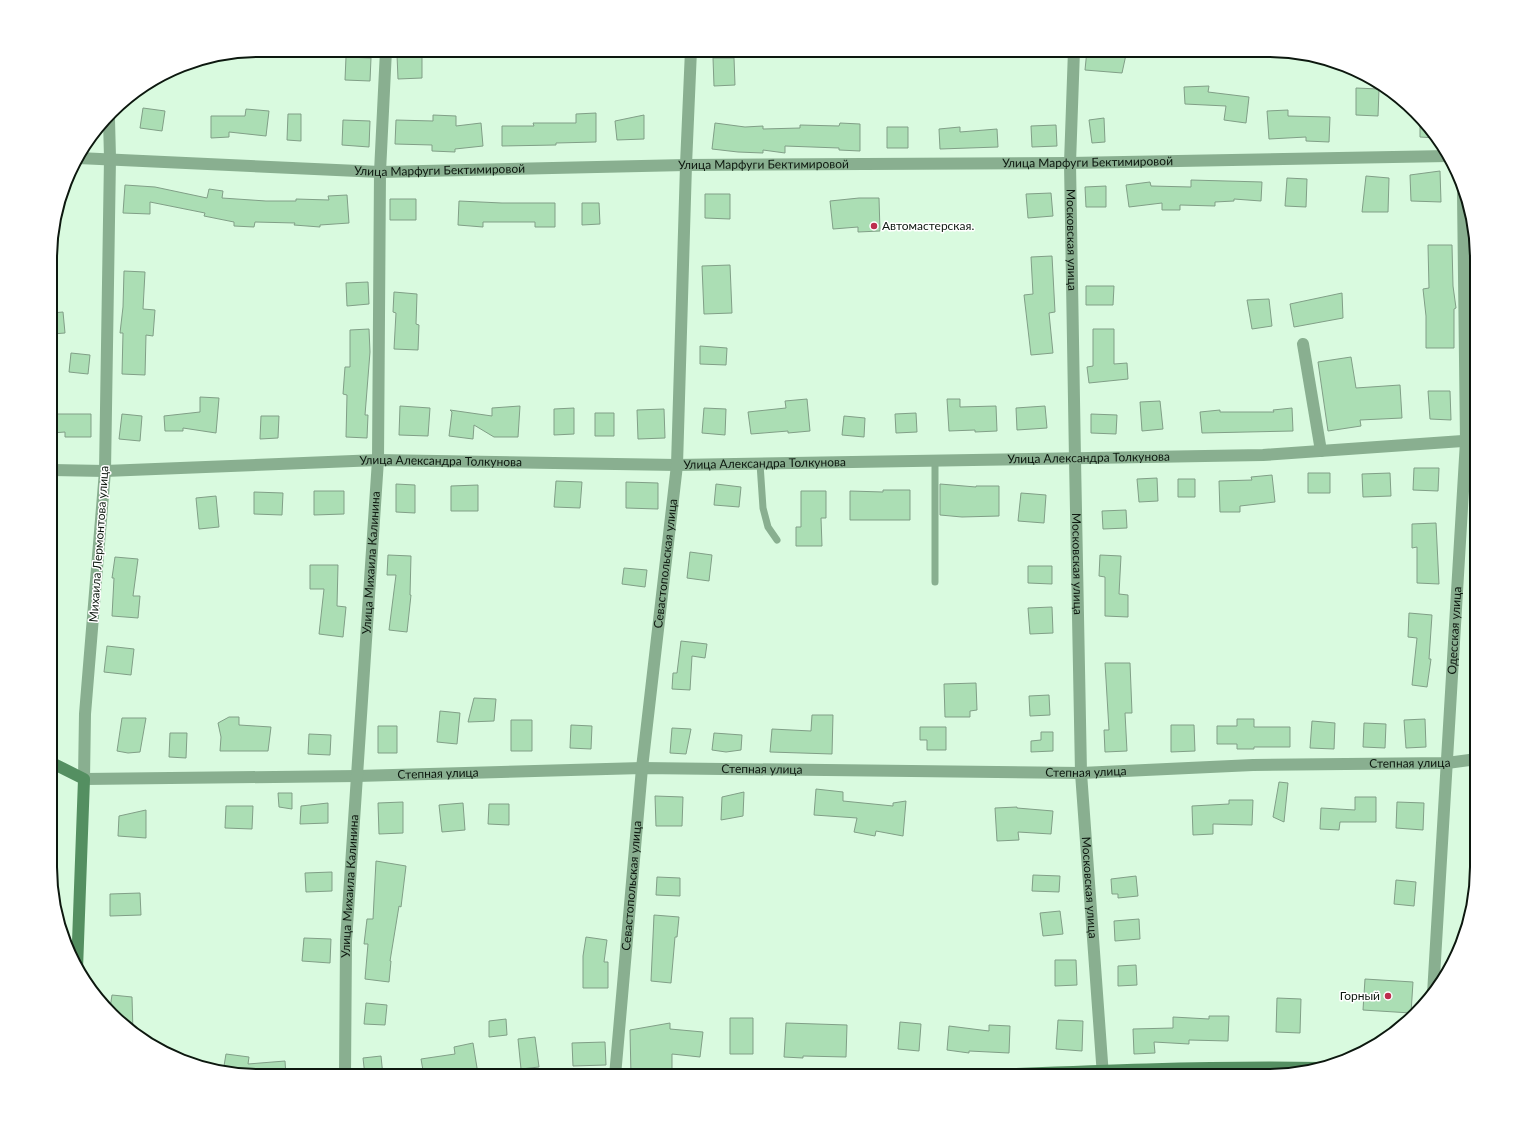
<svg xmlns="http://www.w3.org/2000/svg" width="1527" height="1126" viewBox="0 0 1527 1126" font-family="Lato,sans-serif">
<rect width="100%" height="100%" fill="#d9fadf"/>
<path fill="#abdeb4" stroke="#819f87" d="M1087 50H1127L1122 73 1085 70Z
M397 55H422V78L398 79Z
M346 57 371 58 370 81 345 80Z
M713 58H734L735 85 714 86Z
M1209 86 1208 92 1249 97 1246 123 1224 120 1226 106 1185 104 1184 87Z
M1356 88 1379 89 1378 116 1356 115Z
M143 108 165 111 162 131 140 128Z
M246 109 269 111 266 136 229 132V137L211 138V116H245Z
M1288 110V116L1330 117 1329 142 1306 141V137L1269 139 1267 111Z
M596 113V142L556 143V145L502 146V126H534L533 123H576V114Z
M288 114H301V141L287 140Z
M433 115 456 116V126L481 123 483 146 455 149V152L432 151V145L395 144 396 120 433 121Z
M644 115V139L617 140 615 121Z
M1420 116 1425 122 1436 138 1420 137Z
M1104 118 1105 142 1092 143 1089 120Z
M343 120 370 121 369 147 342 145Z
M715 123 745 127 763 126V129L800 128V125L839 126 840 123 860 124V151L839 150V148L785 146V153L763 150V153L738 152 712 149Z
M1056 125 1057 146 1032 147 1031 126Z
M887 127H908V148H887Z
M960 127V132L997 129 998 147 940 149 939 129Z
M1440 171 1441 202 1411 201 1410 175Z
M1366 176 1389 178 1388 212H1362Z
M1287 178 1307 179 1306 207 1285 206Z
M1191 180 1262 182 1261 201 1234 199V201L1215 202V206L1180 205V210H1162V203L1129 207 1126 185 1150 182 1151 186 1191 187Z
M125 185 155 187 207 198 209 189 223 191 222 198 266 201H296V199L329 200 328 196 347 195 349 223 320 225V227L294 225 295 223 255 222 254 227 234 226V222L204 216 205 213 150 202V214L123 213Z
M1106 186V207H1086L1085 187Z
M1051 193 1053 216 1028 218 1026 194Z
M705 194H730V219L705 218Z
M859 198H879L880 231 858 232V227L833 229 830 201Z
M390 199H416V220H390Z
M459 201 502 203H555V227H535V222H483V227L458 225Z
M582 203H599L600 224 582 225Z
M1428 245H1452L1453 286 1456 308 1454 309V348H1426V316L1423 289 1429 288Z
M1052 256 1055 312 1049 313 1053 353 1031 355 1024 295 1033 294 1031 257Z
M730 265 732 313 704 314 702 266Z
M124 271 145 272 143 309 155 310 153 336 146 335 145 375 122 374 123 333H120L123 307Z
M368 282 369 304 347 306 346 283Z
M1086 286H1114L1113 305H1086Z
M394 292 417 294 416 324 419 325 418 350 394 349 396 313 393 312Z
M1342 293 1343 318 1294 327 1290 304Z
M1269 299 1272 326 1252 329 1247 300Z
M63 312 65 333 52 334V313Z
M369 329 370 352 365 415H368L367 438 346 437 347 395 343 394 345 367H350V330Z
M1093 329H1114V364L1127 363 1128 379 1089 383 1087 367 1093 366Z
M700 346 727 348 726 365 700 364Z
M71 353 90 355 88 374 69 372Z
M1351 357 1356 388 1400 385 1402 418 1360 420 1361 426 1328 431 1318 362Z
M1428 391H1450L1451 420 1430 419Z
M200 397 219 398 216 433 183 428V431H165L164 416 200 412Z
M807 399 810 431 788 433V431L751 434 748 412 786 408 785 401Z
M947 399H960V407L996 406 997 431 975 432V430L949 431Z
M1160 401 1163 429 1142 431 1140 402Z
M400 406 430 408 428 436 399 435Z
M520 406 518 437H494L474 425 473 439 449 436 452 412 450 410 492 416V408Z
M1045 406 1047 428 1017 430 1016 408Z
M574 408V434L554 435V409Z
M704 408 726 409 725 435 702 433Z
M1292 408 1293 431 1202 433 1200 412 1220 410V412H1274L1273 410Z
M664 409 665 438 638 439 637 410Z
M595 413H614V436H595Z
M916 413 917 432 896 433 895 414Z
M52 414H91V437H65V432L52 433Z
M122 414 142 416 140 441 119 439Z
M1091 414 1117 415 1116 434 1091 433Z
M261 416H279L278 438 260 439Z
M844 416 865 418 864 437 842 435Z
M1414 468H1439L1438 491 1413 490Z
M1308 473H1330V493H1308Z
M1390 473 1391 496 1363 497 1362 474Z
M1272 475 1275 502 1240 506V512H1220L1219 481 1252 480 1251 477Z
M1157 478 1158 501 1139 502 1137 479Z
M1178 479H1195V497H1178Z
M556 481 582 482 580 508 554 507Z
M626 482 658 483V509L626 508Z
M396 484 415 485V513L396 512Z
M716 484 741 487 739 507 714 505Z
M940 484 976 487V486H999V516L962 517 940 515Z
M478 485V511H451V486Z
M883 490H910V520H850V491L883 492Z
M314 491H344V514L314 515Z
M801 491H826V518H821L822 546H796V527H801Z
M254 492 283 493 282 515 254 514Z
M1021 493 1046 495 1044 523 1018 521Z
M216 496 219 527 199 529 196 498Z
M1126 510 1127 528 1103 529 1102 511Z
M1436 523 1439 584 1417 583V547L1412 548V524Z
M690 552 712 555 709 581 687 578Z
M388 555 411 556 410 595H411L407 632 389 630 396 575H387Z
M1100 555 1121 556 1119 594 1128 595V617L1105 616V577L1099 576Z
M115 557 138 559 133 596H140L138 618 112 616 114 578H112Z
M310 565H338L337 606 346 607 343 637 319 634 324 589H310Z
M1028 566H1052V584L1028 583Z
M624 568 647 570 645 587 622 584Z
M1052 607 1053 633 1030 634 1028 608Z
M1409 613 1432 615 1429 659H1431L1427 687 1412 685 1417 638 1408 637Z
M681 641 707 644 705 658 692 656 690 690 672 689 673 673H677Z
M107 646 134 649 131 675 104 672Z
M1105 663H1130L1132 713H1125L1127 751 1105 752 1104 730H1109Z
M976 683 977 710 970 711V717H945L944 684Z
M1049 695 1050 715 1030 716 1029 696Z
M474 698 496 699 494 721 468 722Z
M440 711 460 713 457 744 437 742Z
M812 715H833L832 754 770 752 772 729 811 731Z
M229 717H239V725L271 727 268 751H220L221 737 218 723Z
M122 718H146L140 752 128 753 117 751Z
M1237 719H1254V727H1290V747H1254V749H1237V744H1217V726H1237Z
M1425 719 1426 747 1406 748 1404 720Z
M511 720H532V751H511Z
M1312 721 1335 723 1334 749 1310 748Z
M1364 723 1386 724 1385 748 1363 747Z
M571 725 592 726 591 749 570 748Z
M1171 725H1194L1195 751 1171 752Z
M378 726H397V753H378Z
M920 727H946V750H927V740H920Z
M672 728 691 729 686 754 670 753Z
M1041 732H1053V751L1031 752V741L1041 740Z
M170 733H187L186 758 169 757Z
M714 733 742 735 741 750 726 752 712 750Z
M309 734 331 735 330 755 308 754Z
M1279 782 1288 783 1284 822 1273 817Z
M816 789 843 792V801L893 806V803L906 801 903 836 876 831 875 836 854 832 857 818 814 815Z
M744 792 743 816 721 820 722 797Z
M278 793H292V809L279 807Z
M655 796 683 797 682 826H656Z
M1355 797H1376V822H1340L1339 830 1320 829 1321 808 1355 810Z
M1229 800H1253L1252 825 1213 824V834L1193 835 1192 806 1229 804Z
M403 802V833L379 834 378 803Z
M1397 802 1424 803 1423 830 1396 828Z
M328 803V823L300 824 301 806Z
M463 803 465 830 442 832 439 805Z
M489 804H509V825L488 824Z
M226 806H253L252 829 225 828Z
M1017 807V808L1053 811 1051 834 1018 832 1019 840 997 841 995 808Z
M146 810V838L118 836 119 816Z
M376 861 406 866 401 907 399 906 390 961H391L389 982 365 979 368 944H364L367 919H373Z
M332 872V891L306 892 305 873Z
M1033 875 1060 876 1059 892 1032 891Z
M1136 876 1138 896 1118 898V894H1112L1111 879Z
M657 877 680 878V896L656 895Z
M1396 880 1416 882 1414 906 1394 904Z
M140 893 141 915 110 916V894Z
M1060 911 1063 934 1043 936 1040 913Z
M654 915 679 917 677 937H675L671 983 651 981Z
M1139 919 1140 939 1115 941 1114 921Z
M586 937 607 940 604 962H608V988H583V956Z
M304 938 331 939 330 963 302 961Z
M1055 960H1076L1077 985 1055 986Z
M1136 965 1137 985 1118 986V966Z
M1365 979 1413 982 1411 1013 1363 1010Z
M112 995 132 997 133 1033 110 1008Z
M1277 998 1301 999 1300 1033 1276 1032Z
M366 1003 387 1005 385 1025 364 1024Z
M1209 1016H1229L1228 1041 1189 1040V1044L1154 1042 1155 1053 1134 1054 1133 1029 1173 1028V1017L1209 1019Z
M730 1018H753V1054H730Z
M506 1019 507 1035 489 1037V1021Z
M1058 1020 1083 1021 1082 1051 1056 1049Z
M900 1022 921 1024 919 1051 898 1049Z
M670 1023V1029L703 1032 700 1057 672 1054V1076H631L630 1030Z
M786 1023 847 1025 846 1057 803 1056V1058L784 1057Z
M989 1025 1010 1026 1009 1053 969 1051V1053L947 1050 949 1026 989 1031Z
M535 1037 539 1067 521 1069 518 1039Z
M605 1042 606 1065 573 1066 572 1043Z
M473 1043 478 1074 459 1076 458 1072 435 1076H424L421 1059 455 1054 454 1047Z
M226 1054 249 1057 248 1064 285 1061 286 1076H246L216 1070 217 1066H224Z
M381 1056 383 1076H365L363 1058Z"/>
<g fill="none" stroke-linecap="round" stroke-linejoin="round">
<path stroke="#89af90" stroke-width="7" d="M760 464 763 508 768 527 777 540
M935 582V461"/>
<g stroke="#89af90" stroke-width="12">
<path id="s1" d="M1074 50 1070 163 1075 459 1081 773 1103 1076"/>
<path id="s2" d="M109 119 110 158 105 471 85 714 84 779 357 776 642 768 1081 773 1253 765 1447 763 1477 759"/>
<path id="s3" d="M78 158 380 172 686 165 1070 163 1448 156"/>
<path d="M1303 344 1321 451"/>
<path id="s4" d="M52 470 105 471 378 460 677 465 1263 455 1477 440"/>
<path id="s5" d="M1433 994 1466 441 1463 194"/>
<path id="s6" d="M345 1076 346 941 378 460 380 172 386 50"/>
<path id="s7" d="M615 1076 642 768 677 465 686 165 691 50"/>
</g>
<path stroke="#548f61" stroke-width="12" d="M52 763 84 779 77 969
M969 1076C1087 1071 1206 1066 1324 1068"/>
</g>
<g fill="#bd2d4d" stroke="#fff" stroke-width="1.5">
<circle cx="874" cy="226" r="4"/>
<circle cx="1388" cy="996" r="4"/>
</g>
<g text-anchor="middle" stroke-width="3" stroke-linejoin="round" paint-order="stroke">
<g font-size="12" fill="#0d180f" stroke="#fff">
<text dy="4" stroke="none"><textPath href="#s3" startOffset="1010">Улица Марфуги Бектимировой</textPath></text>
<text dy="4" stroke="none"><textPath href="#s3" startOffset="686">Улица Марфуги Бектимировой</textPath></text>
<text dy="4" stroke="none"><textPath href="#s3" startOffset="362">Улица Марфуги Бектимировой</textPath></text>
<text dy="4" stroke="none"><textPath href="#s1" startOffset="190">Московская улица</textPath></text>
<text dy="4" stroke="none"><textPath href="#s4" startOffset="1037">Улица Александра Толкунова</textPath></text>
<text dy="4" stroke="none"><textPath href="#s4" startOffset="389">Улица Александра Толкунова</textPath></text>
<text dy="4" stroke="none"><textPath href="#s4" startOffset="713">Улица Александра Толкунова</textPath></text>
<text transform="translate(99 544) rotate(-86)" y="4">Михаила Лермонтова улица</text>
<text dy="4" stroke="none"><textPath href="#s6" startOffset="514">Улица Михаила Калинина</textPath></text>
<text dy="4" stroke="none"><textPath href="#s1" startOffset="514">Московская улица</textPath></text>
<text dy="4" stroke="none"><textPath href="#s7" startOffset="515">Севастопольская улица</textPath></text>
<text dy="4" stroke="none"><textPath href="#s5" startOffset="364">Одесская улица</textPath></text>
<text dy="4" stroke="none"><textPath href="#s2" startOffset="1987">Степная улица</textPath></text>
<text dy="4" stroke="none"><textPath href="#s2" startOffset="1339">Степная улица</textPath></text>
<text dy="4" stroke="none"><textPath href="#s2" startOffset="1663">Степная улица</textPath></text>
<text dy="4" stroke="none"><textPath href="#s2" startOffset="1015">Степная улица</textPath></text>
<text dy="4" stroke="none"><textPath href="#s6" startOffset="190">Улица Михаила Калинина</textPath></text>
<text dy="4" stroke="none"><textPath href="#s7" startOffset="191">Севастопольская улица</textPath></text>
<text dy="4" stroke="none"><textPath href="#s1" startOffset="838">Московская улица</textPath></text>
</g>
<g font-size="12" fill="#0d180f" stroke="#fff" text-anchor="start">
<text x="882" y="230">Автомастерская.</text>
<text x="1380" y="1000" text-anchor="end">Горный</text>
</g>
</g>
<path d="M0 0H1527V1126H0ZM259 57H1268A202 202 0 0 1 1470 259V867A202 202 0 0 1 1268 1069H259A202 202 0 0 1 57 867V259A202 202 0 0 1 259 57Z" fill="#fff" fill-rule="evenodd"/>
<path fill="none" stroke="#0d180f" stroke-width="2" d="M259 57H1268A202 202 0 0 1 1470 259V867A202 202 0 0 1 1268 1069H259A202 202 0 0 1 57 867V259A202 202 0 0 1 259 57Z"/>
</svg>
